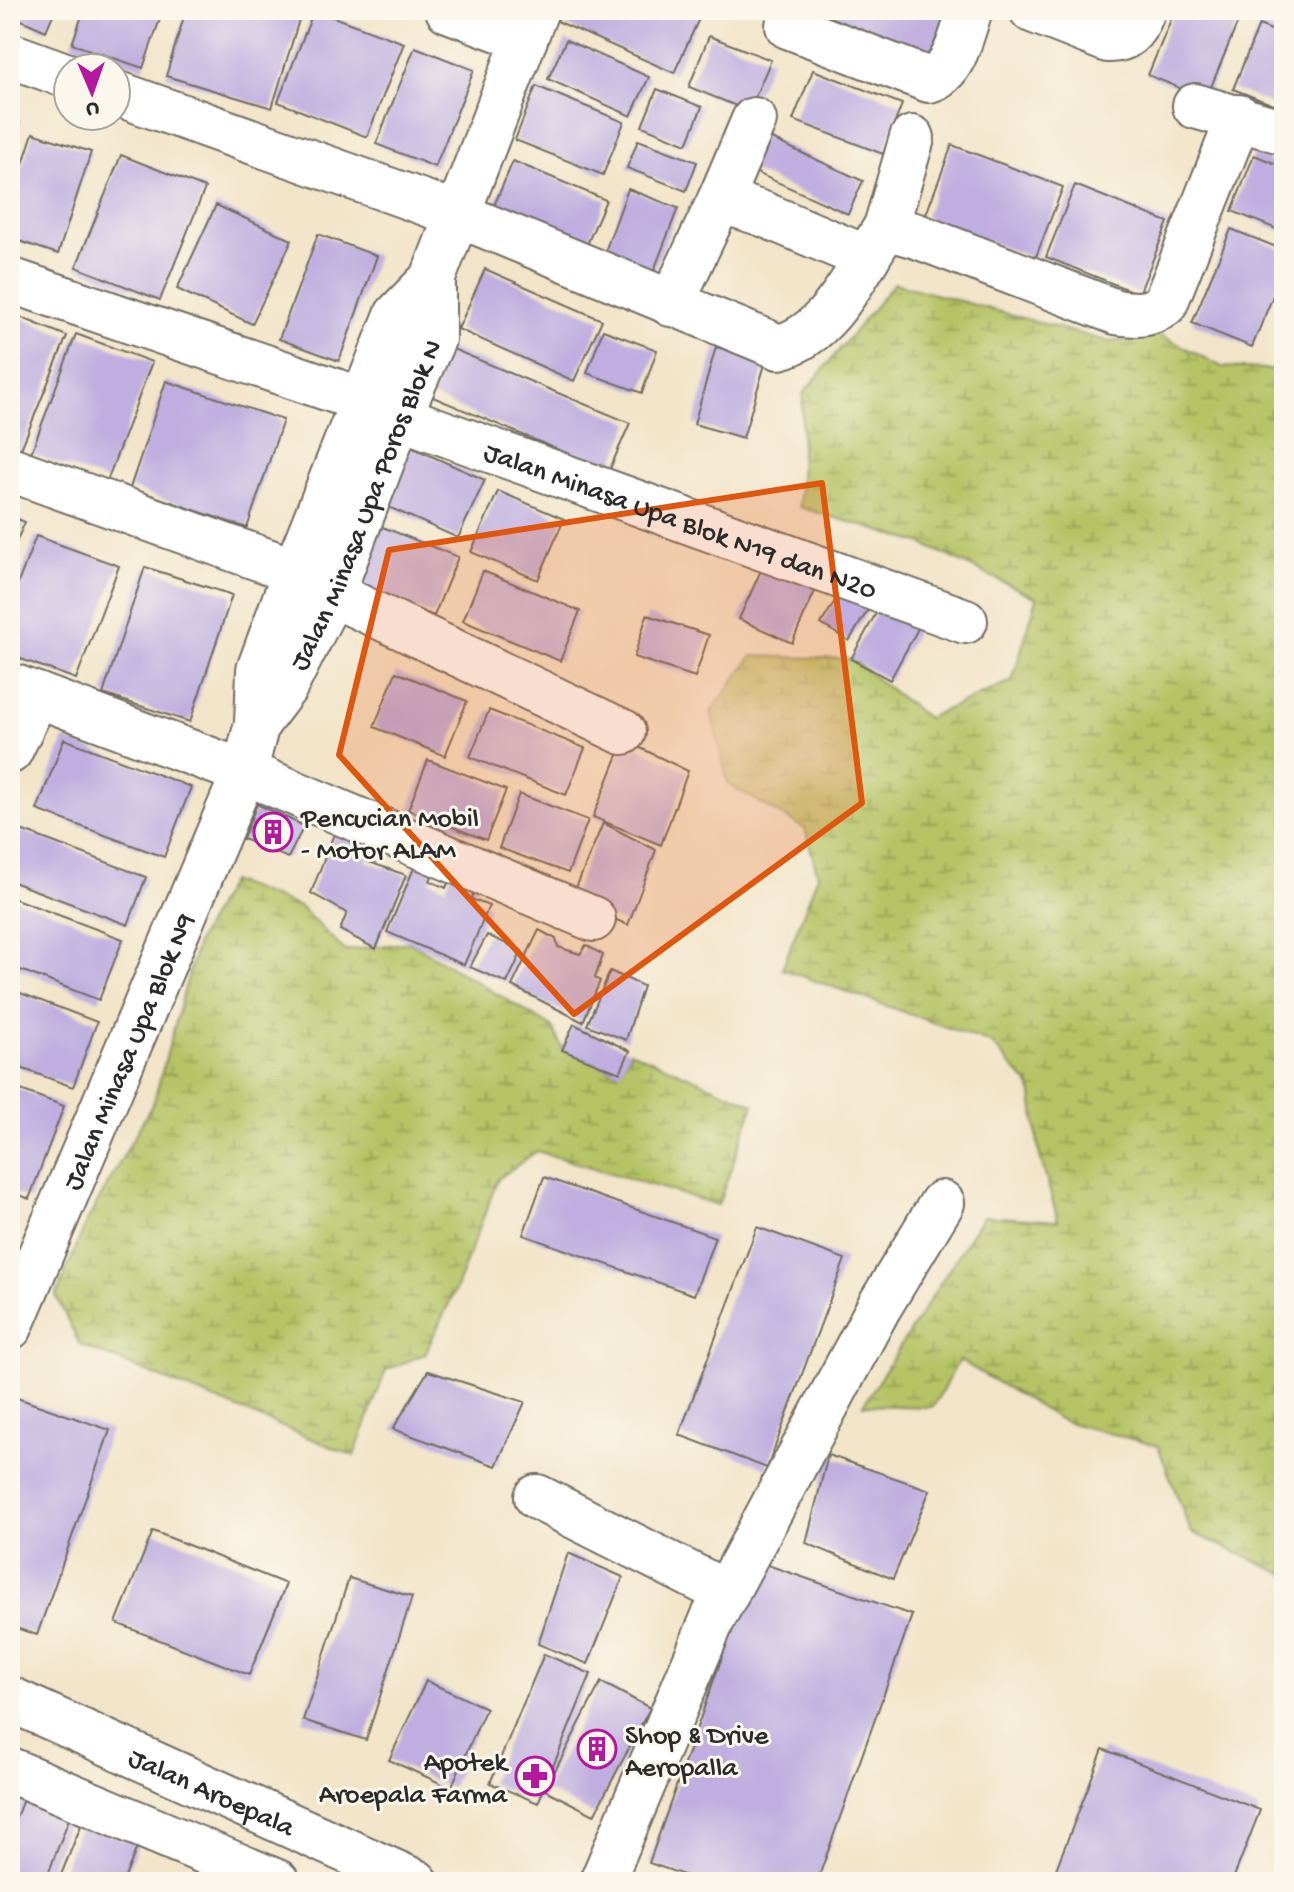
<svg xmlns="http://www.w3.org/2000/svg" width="1294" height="1892" viewBox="0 0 1294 1892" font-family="'Gochi Hand',sans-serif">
<defs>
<pattern id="wetland-marsh" width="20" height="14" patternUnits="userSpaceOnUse" patternTransform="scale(2)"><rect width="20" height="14" fill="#b6c365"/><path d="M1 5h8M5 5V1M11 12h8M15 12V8" fill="none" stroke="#949f53"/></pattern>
</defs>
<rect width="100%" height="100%" fill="#fbf7ec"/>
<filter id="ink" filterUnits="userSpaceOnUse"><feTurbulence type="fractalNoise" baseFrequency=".0125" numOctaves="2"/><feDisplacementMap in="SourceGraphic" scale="16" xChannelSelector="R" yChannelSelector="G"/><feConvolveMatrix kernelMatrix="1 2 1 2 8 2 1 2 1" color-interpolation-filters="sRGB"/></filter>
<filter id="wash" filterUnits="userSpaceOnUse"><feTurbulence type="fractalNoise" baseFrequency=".006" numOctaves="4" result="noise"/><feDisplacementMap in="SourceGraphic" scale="32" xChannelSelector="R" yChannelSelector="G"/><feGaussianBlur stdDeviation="1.8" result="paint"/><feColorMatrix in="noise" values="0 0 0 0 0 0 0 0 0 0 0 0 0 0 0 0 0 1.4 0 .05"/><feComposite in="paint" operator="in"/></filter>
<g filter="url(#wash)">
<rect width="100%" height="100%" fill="#f2e4c8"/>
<path fill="url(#wetland-marsh)" stroke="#707748" stroke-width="2" d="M894 283 1110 342 1159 334 1222 367 1284 370V1574L1191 1532 1158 1446 1063 1421 959 1360 933 1407 863 1405 983 1216 1058 1221 1039 1152 1031 1087 991 1043 782 969 818 875 805 829 728 784 711 712 752 656 851 659 927 718 1012 681 1037 598 923 544 799 507 803 394Z
M230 881 300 907 345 951 410 942 552 1027 563 1050 619 1073 630 1051 754 1104 718 1205 537 1151 498 1179 456 1288 425 1354 386 1370 354 1456 80 1345 56 1296 85 1225 154 1101 198 940Z"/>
<g id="blocks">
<path fill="#bfaedf" d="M10 10H55L46 31 10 15Z
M84 10H163L143 68 72 44Z
M186 10H302L272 108 166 76Z
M314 10 404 43 367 137 278 102Z
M562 10H703L674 73 557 21Z
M818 10H949L931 63 814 23Z
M1074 10H1119L1112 26Z
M1175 10H1243L1206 99 1148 75Z
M1259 25 1284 35V109L1233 89Z
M709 36 771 60 749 111 689 87Z
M566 40 649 77 631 116 548 79Z
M415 47 474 70 435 167 376 144Z
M813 70 902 104 883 154 793 120Z
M536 86 624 122 603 175 515 140Z
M657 89 702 107 687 144 642 126Z
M10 119 20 122 11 150 10 149Z
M33 133 91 152 58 254 10 238V204Z
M763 135 863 181 848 214 748 169Z
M638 140 697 162 686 191 627 168Z
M952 145 1063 187 1035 259 925 217Z
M121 155 205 188 160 300 76 267Z
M1254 155 1284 167V232L1232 211Z
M513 161 606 200 583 254 490 215Z
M1075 185 1168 222 1139 294 1046 257Z
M628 189 678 208 651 278 602 260Z
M216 205 292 240 252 324 177 289Z
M1231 229 1284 250V269L1252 347 1192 323Z
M318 234 377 256 339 361 279 339Z
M485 269 602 320 574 381 458 329Z
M10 313 67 336 19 454 10 450Z
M603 330 657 350 642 393 587 373Z
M76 334 152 362 107 481 31 453Z
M448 347 630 423 609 471 428 395Z
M716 347 766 361 743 438 694 424Z
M166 381 283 420 247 528 130 488Z
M400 442 485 480 458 538 375 501Z
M498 491 564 519 538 580 471 552Z
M10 516 25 522 10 556Z
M370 522 458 557 434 616 347 581Z
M36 536 119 566 76 679 10 655V604Z
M767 557 820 580 792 643 739 619Z
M145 567 232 595 190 722 103 694Z
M483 571 580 611 560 661 463 621Z
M843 588 871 605 849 641 821 624Z
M882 602 921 623 890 680 851 659Z
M647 615 709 635 695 677 634 657Z
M396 672 467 701 445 756 374 727Z
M489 710 585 748 566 795 470 757Z
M64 739 191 787 164 857 37 810Z
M624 740 688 771 661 845 593 817Z
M428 760 506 790 486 840 408 810Z
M519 794 588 820 568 873 499 848Z
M257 804 304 826 288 858 243 839Z
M603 823 656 850 628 925 571 900Z
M337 826 378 840 366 861 406 875 376 949 340 930 347 913 311 893Z
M21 830 146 877 128 925 10 881V858Z
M419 856 437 864 430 881 446 888 453 871 479 882 471 899 489 906 464 965 387 932Z
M10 897 123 939 99 1000 10 966Z
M539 930 556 939 558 947 580 954 586 945 603 955 595 978 600 981 583 1022 512 986Z
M487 935 522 951 507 983 470 967Z
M610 971 643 986 626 1040 587 1025Z
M10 989 97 1022 73 1087 10 1064Z
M574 1024 630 1051 620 1073 562 1050Z
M10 1086 64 1106 29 1199 10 1191Z
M544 1177 715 1237 694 1295 523 1235Z
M757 1227 845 1259 767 1468 679 1435Z
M428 1371 525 1402 496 1466 393 1429Z
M17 1398 110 1430 37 1635 10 1626V1420Z
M828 1455 930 1490 893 1579 806 1543Z
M153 1531 286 1584 249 1675 116 1623Z
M568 1553 623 1577 588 1664 538 1644Z
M756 1561 912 1615 817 1882H704L649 1863Z
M349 1578 412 1597 366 1740 303 1720Z
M544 1654 591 1674 538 1803 490 1783Z
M426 1681 486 1708 451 1788 389 1760Z
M601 1682 650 1708 594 1815 545 1790Z
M1103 1749 1260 1810 1232 1882H1051Z
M23 1799 70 1816 45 1882H10V1834Z
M82 1823 138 1845 123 1882H58Z"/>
</g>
</g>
<g filter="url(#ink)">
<use href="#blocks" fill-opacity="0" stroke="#716c62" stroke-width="2"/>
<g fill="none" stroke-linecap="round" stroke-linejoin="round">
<defs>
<g id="minor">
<path d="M448 10 525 39"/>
<path d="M794 10 788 26 929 80C955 73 962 32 970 10"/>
<path d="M1032 10 1108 40C1128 41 1137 27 1143 10"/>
<path d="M10 55 68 76"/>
<path d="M116 93 459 215 779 347C831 334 859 268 886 227L917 236 1116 312C1136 315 1149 316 1165 304L1239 117"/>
<path d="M1195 106 1284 132"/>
<path d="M720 200 754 120"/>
<path d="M886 227 912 138"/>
<path d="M10 280 362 400"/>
<path d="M671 304 720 200 763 214 867 258"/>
<path id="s1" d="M399 417 965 621"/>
<path d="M10 469 295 571"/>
<path d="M332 594 623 732"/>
<path d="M10 685 259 778 593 919"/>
<path id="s2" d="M257 724 285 687 332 594 399 417 433 339V278L536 10"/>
<path d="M10 751 37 695"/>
<path id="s3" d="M10 1327 244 773 257 724 259 670 295 571 397 315 433 278"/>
<path d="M537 1497 727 1593"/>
<path d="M602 1882 713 1618 879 1307 942 1203"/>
</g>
<g id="major">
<path id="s4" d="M10 1699 416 1882"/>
<path d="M10 1770 277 1882"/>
</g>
</defs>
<use href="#minor" stroke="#716c62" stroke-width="48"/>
<use href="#major" stroke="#716c62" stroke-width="48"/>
<use href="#minor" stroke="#fff" stroke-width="44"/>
<use href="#major" stroke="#fff" stroke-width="44"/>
</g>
</g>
<path fill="#df570e" fill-opacity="0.2" stroke="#df570e" stroke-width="6" stroke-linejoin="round" d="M822 483 862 803 574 1014 339 755 389 550Z"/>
<defs>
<symbol id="building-ring" viewBox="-11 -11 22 22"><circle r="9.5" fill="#fbf7ec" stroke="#b5179e" stroke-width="1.5"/><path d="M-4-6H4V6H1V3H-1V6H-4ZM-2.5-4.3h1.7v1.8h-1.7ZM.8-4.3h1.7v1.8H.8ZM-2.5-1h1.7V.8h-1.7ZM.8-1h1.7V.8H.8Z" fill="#b5179e"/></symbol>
<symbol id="pharmacy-ring" viewBox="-11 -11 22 22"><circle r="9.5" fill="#fbf7ec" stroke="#b5179e" stroke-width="1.5"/><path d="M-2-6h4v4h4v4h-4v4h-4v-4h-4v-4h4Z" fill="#b5179e"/></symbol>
</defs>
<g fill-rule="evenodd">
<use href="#building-ring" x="251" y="810" width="44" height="44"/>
<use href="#building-ring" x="575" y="1727" width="44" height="44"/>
<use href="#pharmacy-ring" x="513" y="1754" width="44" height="44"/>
</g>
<g text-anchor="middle" stroke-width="6" stroke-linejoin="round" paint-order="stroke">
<g font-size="28" fill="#2b2b2b" stroke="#fbf7ec">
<text dy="10" stroke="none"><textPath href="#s2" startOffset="246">Jalan Minasa Upa Poros Blok N</textPath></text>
<text dy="10" stroke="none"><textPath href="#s1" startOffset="300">Jalan Minasa Upa Blok N19 dan N20</textPath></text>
<text dy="10" stroke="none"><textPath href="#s3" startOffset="300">Jalan Minasa Upa Blok N9</textPath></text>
<text dy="10" stroke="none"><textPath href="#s4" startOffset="222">Jalan Aroepala</textPath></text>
</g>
<g font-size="28" fill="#2b2b2b" stroke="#fbf7ec" text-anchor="start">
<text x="301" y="826">Pencucian Mobil<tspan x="301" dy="32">- Motor ALAM</tspan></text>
<text x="625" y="1743">Shop &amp; Drive<tspan x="625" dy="32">Aeropalla</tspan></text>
<text x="507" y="1770" text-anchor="end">Apotek<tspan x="507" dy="32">Aroepala Farma</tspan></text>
</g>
</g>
<rect width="1294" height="1892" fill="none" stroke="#fbf7ec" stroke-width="40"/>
<g transform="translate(92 92) rotate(178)"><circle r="38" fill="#fbf7ec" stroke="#a8a59f" stroke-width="2"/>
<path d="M0-6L14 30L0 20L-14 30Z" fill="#b5179e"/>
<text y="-12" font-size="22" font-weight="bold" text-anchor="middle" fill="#2b2b2b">U</text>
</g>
</svg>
